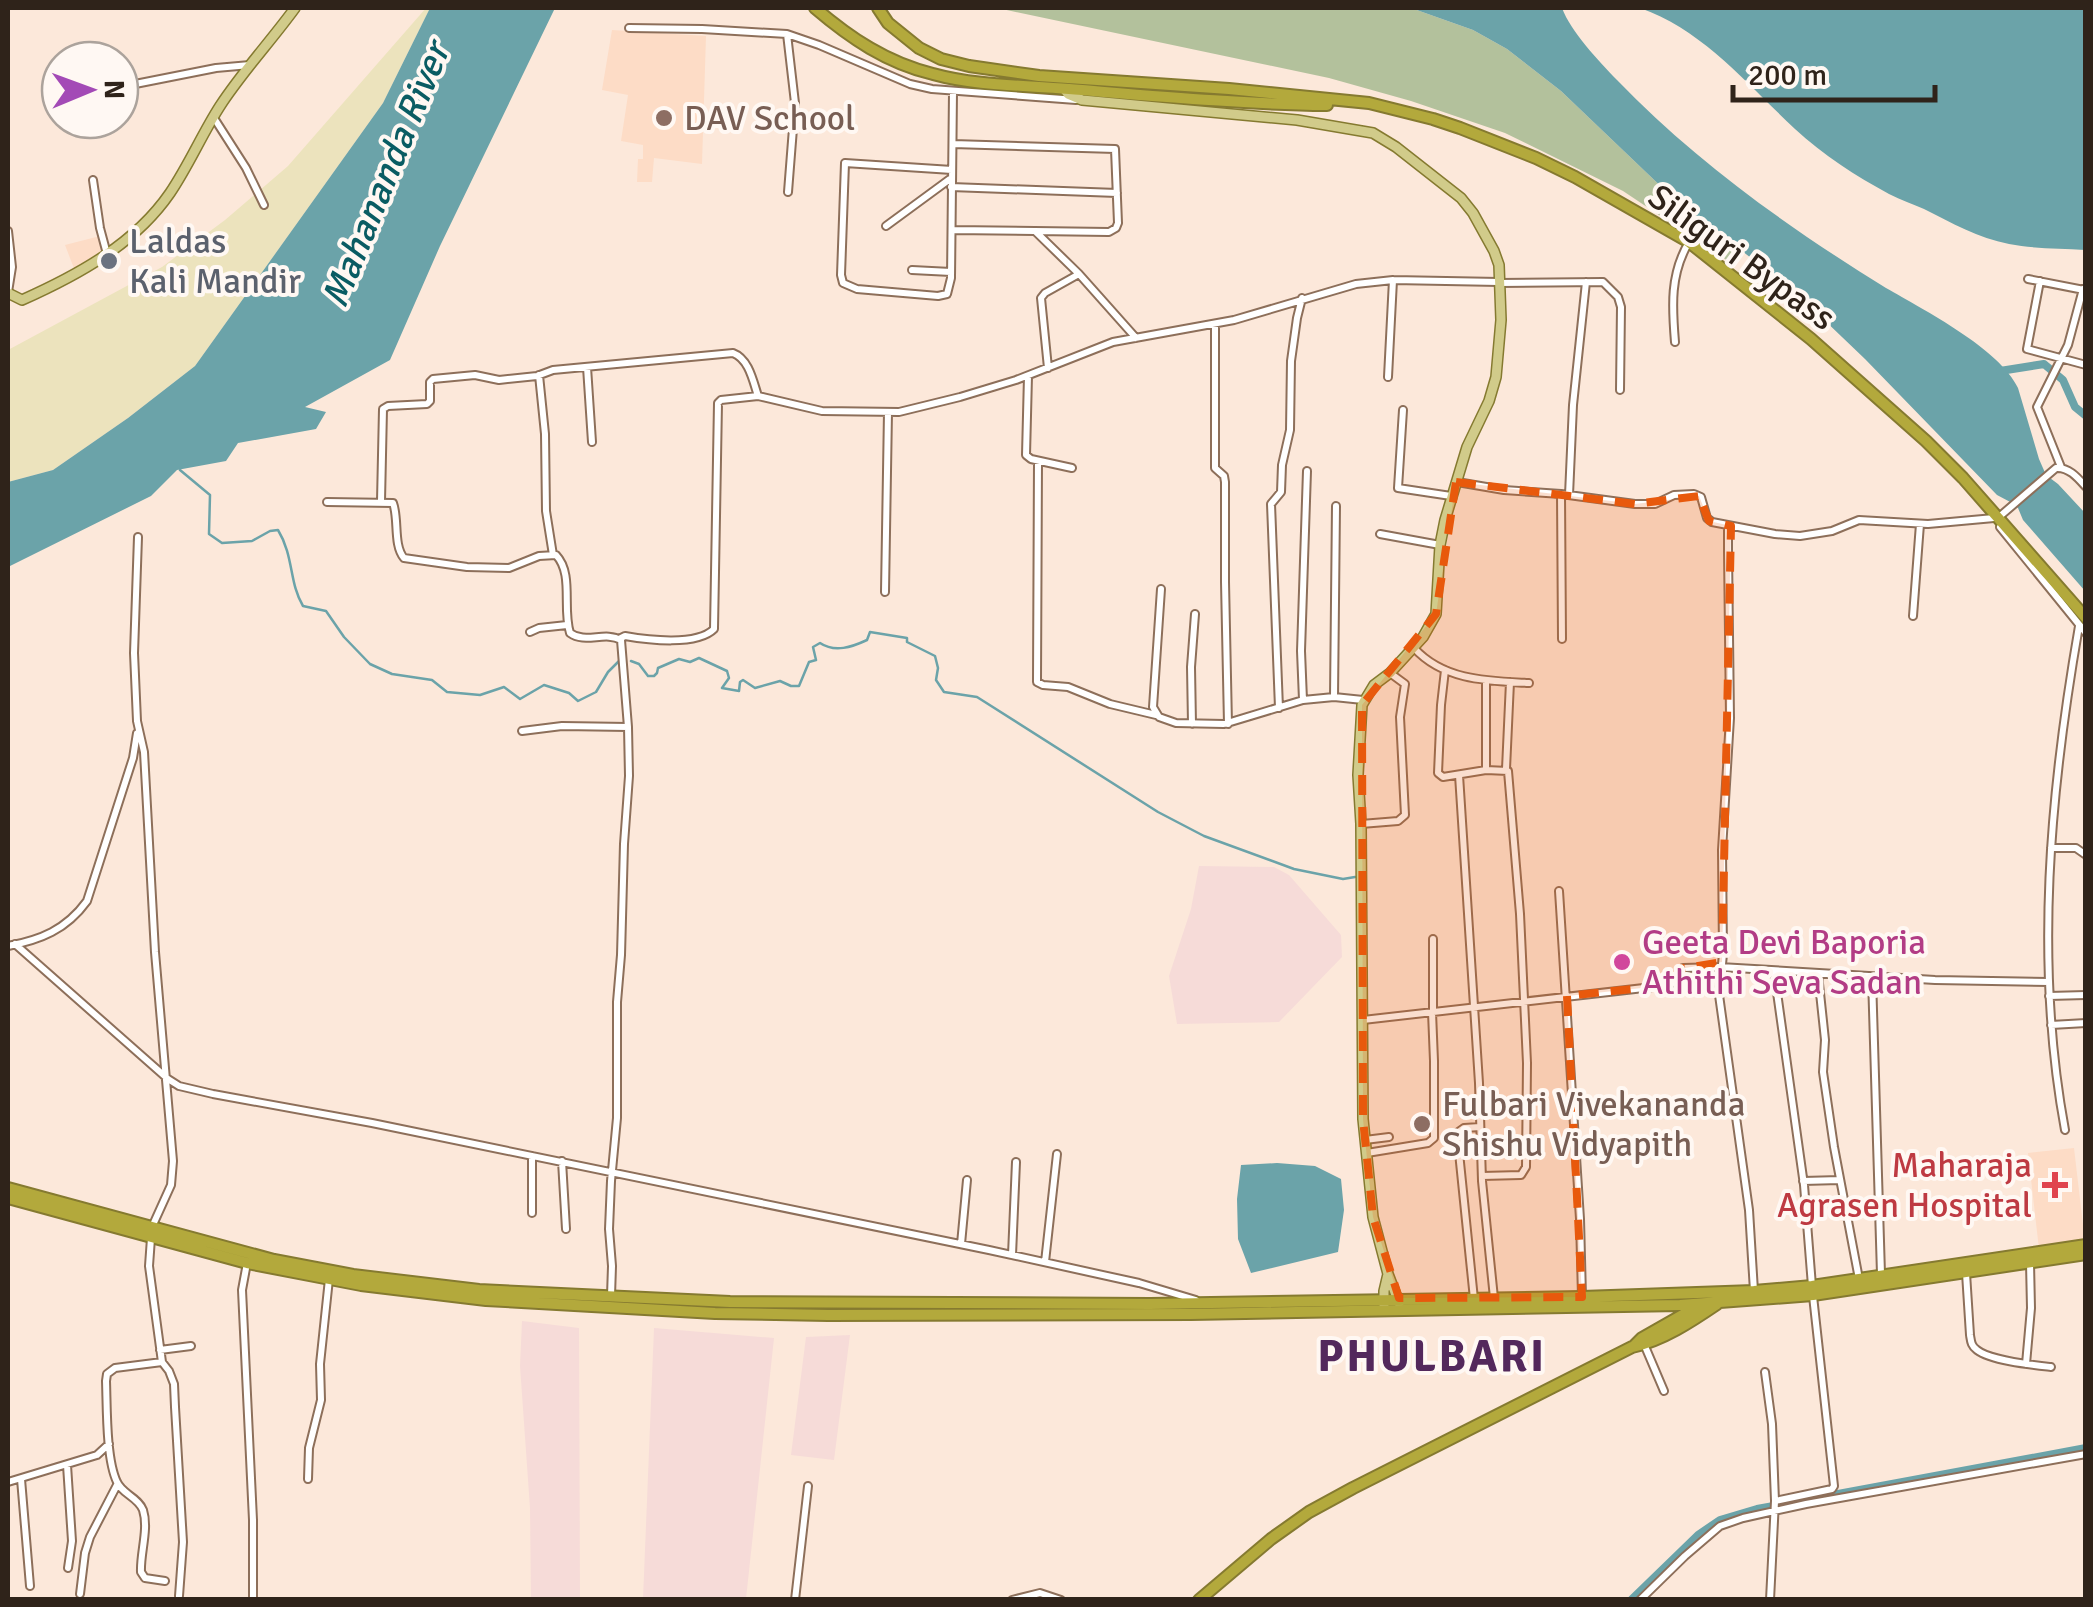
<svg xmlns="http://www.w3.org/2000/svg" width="2093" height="1607" viewBox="0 0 2093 1607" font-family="Signika,sans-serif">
<rect width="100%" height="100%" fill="#fce8da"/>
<path fill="#f6dbd8" d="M1199 866 1274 867 1289 875 1341 935 1342 957 1279 1022 1177 1024 1169 976 1191 909Z
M522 1321 579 1328 580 1599H531L530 1508 520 1366Z
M654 1328 774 1338 746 1599H643Z
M850 1335 834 1460 791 1455 806 1337Z"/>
<path fill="#fddcc6" d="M612 30 706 36 702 164 654 158 652 182H637L638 159H643V145L621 141 628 95 602 90Z
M100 236 104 254 75 271 65 245Z
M2074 1148 2085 1242 2039 1249 2028 1153Z"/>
<path fill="#b3c19c" d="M1002 8H1411L1473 30 1507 49 1561 91 1672 197 1737 247 1731 263 1623 191 1505 133 1411 101 1329 78 1002 9Z"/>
<path fill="#ece3bd" d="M426 8H430L383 103 195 366 128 418 53 470 8 482V350L162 267 225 220 288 166Z"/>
<path fill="#6ba3a9" d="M430 8H555L440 246 390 360 305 407 326 412 316 429 238 443 226 461 177 470 151 496 8 567V482L53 470 128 418 195 366 383 103Z
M1411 8H1562C1571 32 1598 60 1617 80 1696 162 1789 228 1886 288 1924 310 2000 349 2018 388L2039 459 2046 475 2058 484 2085 513V591L2023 520 2018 508 2014 504 1997 495 1865 359 1819 315 1777 278 1672 197 1561 91 1507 49 1473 30Z
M1640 8H2085V250C2060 248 2034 249 2009 244 1978 238 1952 223 1924 209 1913 204 1901 200 1889 194 1856 176 1823 155 1795 129 1747 84 1703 30 1640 8Z
M1277 1163 1315 1166 1341 1179 1344 1210 1338 1252 1251 1273 1238 1239 1237 1199 1241 1165Z"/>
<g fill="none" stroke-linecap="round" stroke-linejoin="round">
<path stroke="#6ba3a9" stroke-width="2.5" d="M180 470 210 495 209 534 222 543 252 541 270 531 278 530C294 556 289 583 303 606L326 611 344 637 370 664 392 674 432 680 447 692 480 695 504 687 520 699 544 685 569 693 578 701 596 692 608 672 619 661
M631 661 639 664 648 676H654L657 673 658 668 679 659 690 662 699 658 727 671 729 678 722 688 739 691 740 682 743 680 755 688 780 681 791 686H799L809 662 816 660 813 647 820 643C835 653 852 647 867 640L870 632 907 638V642L935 656 938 668 936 680 944 692 977 697 1158 812 1204 836 1294 869 1343 879 1355 877"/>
<path stroke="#6ba3a9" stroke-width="8" d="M2000 371 2044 364 2063 380 2075 407 2086 416
M1631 1600 1698 1535 1720 1520 1757 1509 2086 1448"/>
<defs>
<path id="minor" d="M629 28 702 29 787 34 819 45 910 84 932 89 1076 100
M787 34 795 103 788 192
M120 87 216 68 250 65
M214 118 246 168 264 205
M76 131 113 122 114 120
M952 170 845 163 841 275 843 283 857 289 938 296 947 294 951 278 953 92
M93 180 100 228 107 254
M951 187 1117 193
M886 226 950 179
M952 230 1109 232 1116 228 1118 223 1115 149 953 144
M8 231 12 267 8 292
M1036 232 1079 274 1136 338
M912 270 951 272
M2028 279 2084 290
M2040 281 2027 349 2086 365
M1499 283 1603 282 1618 297 1621 307 1620 390
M1215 324V468L1224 476 1225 482V582L1228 724
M1675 342C1672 306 1670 274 1689 242
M587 367 592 442
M1048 368 1041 298 1045 293 1079 274
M539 375 545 434 546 511 553 555
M1028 376 1026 455 1031 459 1072 468
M1388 377 1393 280
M1403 410 1398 488 1451 496
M1038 461 1037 682 1043 685 1068 687 1110 704 1156 715
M2061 467 2037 407 2068 345 2083 289
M1457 482 1504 490 1561 494 1635 504H1655L1674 495 1694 494 1701 497 1707 518 1712 522 1775 534 1800 536 1832 531 1859 520 1928 524 1994 518 1999 517 2056 468C2069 467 2078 478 2086 487
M1561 494 1562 639
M1569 495 1573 405 1586 282
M381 501 383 409 388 406 427 404 430 401V382L433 379 475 375 499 380 537 376 553 370 733 353C749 359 753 381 758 396
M327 502 393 503C399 519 393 545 404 558L467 567 509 568 539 556 556 555C574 574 562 608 570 633 585 644 605 631 621 640L628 727 629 776 624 844 621 955 617 1002V1118L611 1181 609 1229 612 1266 611 1296
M1731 526 1728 530V551L1730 718 1722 850 1723 954 1719 995 1749 1210 1754 1291
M2000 527 2086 633
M1380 534 1440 545
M1161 589 1153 707 1159 717 1176 723 1224 724 1303 700 1334 697 1363 700
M885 592 888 412
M1913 616 1920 524
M530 632 539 628 567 625
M619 639 625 636C648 640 697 646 714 629L718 403 721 400 758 396 822 411 899 412 960 397 1016 380 1113 342 1234 320 1356 284 1393 280 1499 282
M1414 648C1444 681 1489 681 1529 683
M1445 670 1441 705 1438 773 1443 777 1486 770 1508 771 1520 914 1527 1063 1526 1167 1521 1175 1482 1176
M1486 681V770
M1334 697 1336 506
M1303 700 1301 651 1307 471
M1279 708 1271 504 1281 492 1282 465 1290 430 1291 361 1297 318 1302 298
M137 721 144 752 155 952 173 1161 171 1185 152 1227
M137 721 134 653 138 537
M1192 724 1191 667 1195 614
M522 731 562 726 628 727
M1506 769 1510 682
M1459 775 1479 1083 1482 1181 1494 1298
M1361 824 1398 821 1405 815 1400 717 1405 684 1390 673
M2051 848H2076L2086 855
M1559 891 1580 1219 1582 1297
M1433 939V1012
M15 944 168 1079 179 1086 213 1094 372 1123 989 1250 1139 1283 1196 1300
M8 946C40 940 66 930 87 901L133 758 137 733
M1774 971 1804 1185 1812 1286
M1818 974 1825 1040 1823 1072 1834 1147 1859 1279
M1872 977 1881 1274
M2049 996 2086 995
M1363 1020 1670 985 1675 981 1679 970 1683 968 1720 967 1935 980 2049 982
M2051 1025 2086 1023
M2065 1130C2034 963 2050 792 2079 626
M1365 1140 1389 1137
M1367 1153 1428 1143 1434 1138V1061L1432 1012
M562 1161 566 1229
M1803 1181 1840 1180
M532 1213V1156
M151 1238 149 1266 162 1362 115 1368 107 1374 106 1381C107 1408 106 1459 117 1482 122 1494 138 1497 143 1510 149 1529 140 1553 141 1572L145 1578 165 1581
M961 1244 967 1180
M1012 1255 1016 1162
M1045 1262 1057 1154
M247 1263 242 1290 253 1520V1600
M1966 1273 1970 1335C1971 1341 1971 1346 1977 1350 1991 1361 2033 1365 2051 1367
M1474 1299 1457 1133 1464 1128 1480 1127
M1644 1344 1664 1391
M160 1350 191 1346
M162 1362 169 1371 174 1384 175 1407 183 1542 179 1596
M2026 1364 2031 1308 2030 1263
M1765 1372 1772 1424 1775 1501 1770 1600
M67 1465 72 1541 68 1568
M21 1479 30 1586
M308 1479 309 1448 321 1400 320 1364 329 1279
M8 1482 97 1455 109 1444
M1775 1501 1832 1489 1834 1486 1813 1296
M80 1594 85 1553 90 1537 117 1485
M795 1600 808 1486
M1012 1600 1040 1593 1061 1600
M1640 1600 1685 1556 1720 1526 1743 1518 1806 1504 2086 1454"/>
<path id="major" d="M1064 89 1068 94 1082 100 1297 120 1373 133 1396 147 1461 198 1473 213 1494 251 1499 265 1501 320 1496 377 1489 401 1467 447 1445 520 1440 545 1436 614 1423 637 1390 673 1374 685 1362 705 1358 775 1361 824 1363 1119 1373 1217 1388 1274 1399 1303
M8 293 22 300C78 275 135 244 170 193 189 165 202 134 220 106 242 72 271 41 295 8
M1384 1305V1291L1388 1274"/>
<path id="highway" d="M815 8C850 38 887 63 933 74 976 86 1024 85 1069 89 1155 96 1241 104 1327 105
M878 8 888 23 919 48 941 59 969 66 1039 76 1229 89 1369 103 1433 119 1460 128 1536 158 1575 177 1689 242 1811 339 1926 441 1963 478 2086 618
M8 1188 274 1260 353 1275 479 1290 730 1302 1150 1304 1582 1297 1754 1291 1812 1286 2086 1245
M8 1198 247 1263 361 1285 486 1300 715 1313 828 1315 1191 1314 1680 1305 1813 1295 2086 1254
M1634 1346 1642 1338 1700 1305
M1199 1600 1271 1539 1309 1512 1353 1488 1632 1347C1662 1341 1692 1321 1717 1304"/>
</defs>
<use href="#minor" stroke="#8d6f5a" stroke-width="10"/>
<use href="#major" stroke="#857a30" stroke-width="12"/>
<use href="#highway" stroke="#857a30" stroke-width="14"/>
<use href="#minor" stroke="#fff" stroke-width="6"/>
<use href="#major" stroke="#d1cb8a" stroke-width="9"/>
<use href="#highway" stroke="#b3a93c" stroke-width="10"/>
</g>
<path fill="#e8590c" fill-opacity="0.2" stroke="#e8590c" stroke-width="8" stroke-dasharray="20 12" stroke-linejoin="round" d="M1456 482 1635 504 1699 496 1709 521 1731 526 1722 962 1679 969 1670 985 1567 996 1582 1297 1399 1298 1373 1217 1363 1119 1362 705 1436 614Z"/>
<g fill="#8d6e63" stroke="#fff8f3" stroke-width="4">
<circle cx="664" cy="118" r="10"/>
<circle cx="1422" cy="1124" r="10"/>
</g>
<circle fill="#6b7280" stroke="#fff8f3" stroke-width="4" cx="109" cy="261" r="10"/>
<circle fill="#d1479c" stroke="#fff8f3" stroke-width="4" cx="1622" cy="962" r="10"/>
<path fill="#e0444e" stroke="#fff8f3" stroke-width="4" d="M2050 1170h10v10h10v10h-10v10h-10v-10h-10v-10h10z"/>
<g text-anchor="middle" stroke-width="8" stroke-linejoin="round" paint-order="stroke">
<g font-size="35" fill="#785e54" stroke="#fff8f3" text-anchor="start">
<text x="684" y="130">DAV School</text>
<text x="1442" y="1116">Fulbari Vivekananda<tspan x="1442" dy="40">Shishu Vidyapith</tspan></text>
</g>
<g font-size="35" fill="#5b616d" stroke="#fff8f3" text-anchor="start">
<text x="129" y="253">Laldas<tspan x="129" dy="40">Kali Mandir</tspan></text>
</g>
<g font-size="35" fill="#2f231a" stroke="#fff8f3">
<text transform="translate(1742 257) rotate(36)" y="12">Siliguri Bypass</text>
</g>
<g font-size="35" fill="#b23c85" stroke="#fff8f3" text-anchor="start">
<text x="1642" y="954">Geeta Devi Baporia<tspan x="1642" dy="40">Athithi Seva Sadan</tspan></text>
</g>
<g font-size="35" fill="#be3a42" stroke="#fff8f3" text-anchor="end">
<text x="2032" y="1177">Maharaja<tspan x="2032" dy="40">Agrasen Hospital</tspan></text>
</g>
<g font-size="38" font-style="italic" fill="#0a5c63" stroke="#fff8f3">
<text transform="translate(385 175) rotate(-68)" y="13">Mahananda River</text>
</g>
<g font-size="45" font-weight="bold" letter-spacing="2.5" fill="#53285c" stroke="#fff8f3">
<text x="1432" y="1371">PHULBARI</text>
</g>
</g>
<rect width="2093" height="1607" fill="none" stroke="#2f231a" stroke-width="20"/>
<g transform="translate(90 90) rotate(89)"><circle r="48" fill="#fff8f3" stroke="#aca39c" stroke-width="2.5"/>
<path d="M0-8L18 38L0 25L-18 38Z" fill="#a34ab6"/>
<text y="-15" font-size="28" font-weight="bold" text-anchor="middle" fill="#2f231a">N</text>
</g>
<path d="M1733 85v15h202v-15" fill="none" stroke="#2f231a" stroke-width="5"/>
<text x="1748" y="85" font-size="30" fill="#2f231a" stroke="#fff8f3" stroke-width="8" paint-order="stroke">200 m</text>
</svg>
